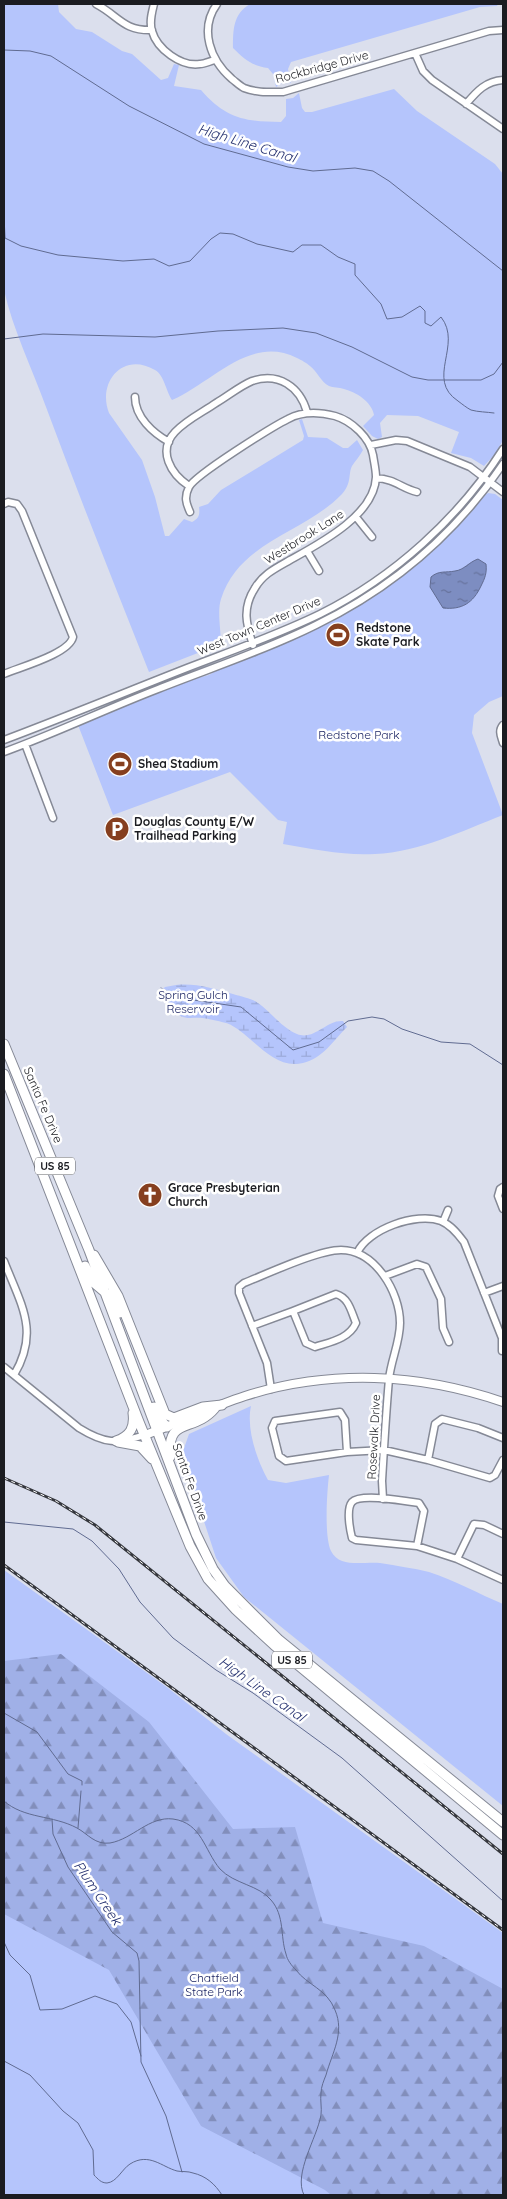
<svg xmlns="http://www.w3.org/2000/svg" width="507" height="2199" viewBox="0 0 507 2199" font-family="Quicksand,sans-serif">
<defs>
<pattern id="forest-firs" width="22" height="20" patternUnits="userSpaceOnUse" patternTransform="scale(1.25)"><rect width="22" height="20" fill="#a0b0e7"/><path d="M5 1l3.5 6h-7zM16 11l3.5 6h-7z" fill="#828ebb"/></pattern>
<pattern id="wetland-marsh" width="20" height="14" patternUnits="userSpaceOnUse" patternTransform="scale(1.25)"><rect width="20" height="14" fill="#b5c5fc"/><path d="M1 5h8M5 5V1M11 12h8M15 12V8" fill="none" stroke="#9ba9d8"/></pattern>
<pattern id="water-ripples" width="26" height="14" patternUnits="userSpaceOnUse" patternTransform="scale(1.25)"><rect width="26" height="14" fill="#7d8dc1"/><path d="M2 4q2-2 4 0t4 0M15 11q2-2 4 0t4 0" fill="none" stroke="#66729c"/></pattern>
</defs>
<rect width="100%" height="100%" fill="#dbdfed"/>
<path fill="#b5c5fc" d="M4 4H58L59 12 76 29 92 32 122 51 132 54 161 80 168 78 174 64 179 65 174 86 201 90C225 118 245 122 281 122L286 116V99L293 98 299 93 302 108 305 112H312L394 89 417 111 495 164 503 174V440L496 453 484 466 471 458 451 453 459 432 418 416 387 415 380 423 382 437 378 439 372 436 363 426 374 415C372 402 356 392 344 389 339 387 333 388 329 386 321 382 317 371 310 366 307 363 301 360 297 358 250 334 212 383 172 400 166 391 164 375 155 370 123 351 97 382 109 413L142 460 155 497 165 536H169L184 519 192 522C199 518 200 515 199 507L208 504 221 490 303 440 304 436 299 420 302 419 308 437 327 438 343 448H348L357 440 363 450C360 456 355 461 352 466 348 474 352 483 342 494 305 533 239 541 221 599 217 611 221 631 221 644L149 672C114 584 79 496 46 407 32 368 13 330 4 290Z
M250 4H498L497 6 480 7 291 62 288 69 291 83 285 81 276 87 273 74 268 68C252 66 244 59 233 48 233 30 233 14 250 4Z
M488 493 495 494 503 500V696L489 702 474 715 472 733 503 815C462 831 420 852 375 854 345 856 313 849 283 844L287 822 278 820 230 772 113 815 78 725 187 681 209 675 219 669C292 640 354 615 416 565 433 551 450 535 465 518 472 510 479 498 488 493Z
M251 1406C246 1429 257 1460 268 1480L286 1483 329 1475C327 1492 324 1536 331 1551 340 1569 365 1561 380 1563 397 1566 413 1568 429 1572 454 1580 479 1594 503 1604V1806L244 1597 216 1558 182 1454 189 1434Z
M4 1570 168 1688 226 1734 503 1933V2195H4Z"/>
<path fill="url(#forest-firs)" d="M61 1654 149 1722 233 1829 295 1827 323 1923 424 1946 503 1989V2195H331L325 2190 201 2126 109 1970 4 1914V1661Z"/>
<path fill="url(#wetland-marsh)" d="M176 985C197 983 213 989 233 994 242 997 251 998 258 1003 271 1012 282 1028 297 1034 314 1041 326 1020 343 1021L347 1027C334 1040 322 1059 303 1063 273 1070 255 1038 231 1025 229 1023 205 1018 202 1018 194 1017 186 1020 179 1015 171 1011 164 998 162 990L165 987Z"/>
<path fill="url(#water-ripples)" stroke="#606b91" d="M478 559 486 564C487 573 485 578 481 586 473 603 462 610 443 608L430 587 431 577C439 570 446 573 455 571 464 570 469 562 478 559Z"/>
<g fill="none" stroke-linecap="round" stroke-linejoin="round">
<path stroke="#606b91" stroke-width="1" d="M4 50 30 51 51 56 129 106 204 144 288 167 313 171 355 168 373 171 389 181 503 271
M4 215 5 238 21 246 58 255 123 261 154 259 169 266 190 261 211 239 220 233 233 234 257 244 293 252 302 245H321L338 257 355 264V275L381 304 387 319 402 317 420 306 425 311V323L431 326 441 317C463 345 425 379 458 401 462 404 467 408 471 410 478 412 487 412 494 413
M4 339 43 334 155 337 218 331 283 328 316 333 352 347 412 377 428 380H481L494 374 503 362
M161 988 180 998 241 1007 293 1050 319 1042 348 1021 372 1017 384 1019 402 1029 441 1042 470 1044 503 1065
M4 1522 73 1529 92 1541 119 1569 140 1602 173 1638 216 1670 253 1693 342 1758 503 1901
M4 1713 37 1732 68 1774 82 1781V1785
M4 1801C24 1819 53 1815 77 1828 88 1834 95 1845 110 1843 133 1839 149 1816 173 1819 202 1823 204 1850 220 1869 234 1884 259 1885 271 1900 285 1916 280 1936 286 1954 287 1960 292 1966 296 1970 307 1985 327 1989 335 2010 345 2033 332 2053 326 2075 324 2080 321 2087 321 2093 320 2100 322 2108 321 2115 317 2138 293 2174 304 2195
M52 1819 53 1834 68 1867 112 1932 137 1953 139 1961 141 2062 166 2116 182 2172
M78 1828 81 1791
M4 1942 10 1955 30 1975 40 2010 62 2009 95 1996 117 2004 131 2022 141 2056
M4 2061 30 2075 63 2111 78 2123 93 2150 94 2175C98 2179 101 2183 107 2183 117 2182 122 2169 130 2164 149 2152 162 2167 177 2171 182 2172 188 2171 193 2173 206 2176 215 2184 222 2195"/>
<defs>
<path id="minor" d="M96 4C119 16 123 31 152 30
M154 4C152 12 149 22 152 31 157 49 181 67 200 64 205 64 210 61 215 60
M217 4C199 29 210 60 232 79 236 82 240 86 244 88 257 93 270 92 283 92L489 31 503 30
M415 53 423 71 432 80 503 129
M466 104C477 91 486 81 503 80
M135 397C135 417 153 433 169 442
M371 445 396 440 407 441 470 467 503 492
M376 478C395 479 401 488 417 492
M189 486C171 474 157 451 175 432 186 420 203 412 216 403 228 396 240 386 252 381 279 372 300 387 307 412
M4 504 8 502 17 504 22 511 73 637C69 654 20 667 4 674
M190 512C186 503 184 497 189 487 195 475 272 427 288 419 303 411 319 412 335 416 352 421 370 438 373 455 374 462 376 470 376 477 375 515 319 544 290 560 276 568 263 574 255 588 242 608 246 624 253 645
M356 517 372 537
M307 551 319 571
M503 725C498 731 501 736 503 743
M4 740C65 717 126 692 187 668 231 651 277 635 320 614 394 577 459 518 503 449
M25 744 53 818
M4 752C56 733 106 709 158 689 211 668 266 650 316 625 392 588 456 533 503 464
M503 1187 500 1189 498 1196 503 1209
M443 1222 448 1210
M357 1253C368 1229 416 1212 441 1221 451 1225 458 1234 464 1242L502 1338V1351
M4 1261C21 1305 40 1331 14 1375
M385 1276 417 1264 426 1267 441 1299 443 1328 449 1342
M484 1293 503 1286
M336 1294C349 1298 351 1311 356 1323 349 1339 330 1342 315 1347L306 1343 293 1311Z
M252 1326 293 1311
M4 1367 79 1428C105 1444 116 1444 145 1435
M271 1389 267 1363 239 1293V1287L244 1283C267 1274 318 1250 341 1250 375 1250 400 1292 400 1323 400 1342 391 1360 389 1379 386 1413 384 1447 382 1481L383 1499
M340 1412 345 1420 347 1452 286 1461 279 1456 272 1428 275 1421Z
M503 1438 478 1428 442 1419 435 1424 428 1460 490 1478 495 1475 503 1460
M347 1452 384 1450 428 1460
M417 1546 424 1511 419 1503C406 1501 360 1493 352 1502 346 1509 350 1530 352 1538L356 1540 417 1546 457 1559 503 1580
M457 1559 474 1524 484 1525 503 1534"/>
<path id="major" d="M145 1435C179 1423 211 1407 245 1396 330 1369 419 1373 503 1402"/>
<path id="highway" d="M4 1044 89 1250 196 1534 213 1569 225 1586 278 1639 503 1822
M4 1074 139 1422 190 1546 208 1579 236 1610 274 1645 503 1835
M94 1255 118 1296 165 1414 174 1418 203 1407 222 1405
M85 1266 93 1282 113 1299 119 1313
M154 1407 157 1416 167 1427
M116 1441C130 1436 135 1428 133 1413
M118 1442 140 1446 152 1459
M170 1457C167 1415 193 1434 215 1408"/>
</defs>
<use href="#minor" stroke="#858996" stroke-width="9"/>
<use href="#major" stroke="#858996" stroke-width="10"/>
<use href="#highway" stroke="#858996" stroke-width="11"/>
<use href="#minor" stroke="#fff" stroke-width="6"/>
<use href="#major" stroke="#fff" stroke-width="8"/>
<use href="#highway" stroke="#fff" stroke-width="9"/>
<defs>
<path id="rail" d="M4 1478 56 1501 95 1525 503 1854
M4 1565 503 1930"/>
</defs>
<use href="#rail" stroke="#35373d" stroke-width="3"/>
<use href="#rail" stroke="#fff" stroke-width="1" stroke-dasharray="4" stroke-linecap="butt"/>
</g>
<defs>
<symbol id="stadium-disc" viewBox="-11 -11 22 22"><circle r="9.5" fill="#863f1f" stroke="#fff"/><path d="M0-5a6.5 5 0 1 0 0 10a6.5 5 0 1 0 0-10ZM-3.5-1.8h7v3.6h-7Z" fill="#fff"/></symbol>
<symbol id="parking-disc" viewBox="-11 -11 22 22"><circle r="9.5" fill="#863f1f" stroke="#fff"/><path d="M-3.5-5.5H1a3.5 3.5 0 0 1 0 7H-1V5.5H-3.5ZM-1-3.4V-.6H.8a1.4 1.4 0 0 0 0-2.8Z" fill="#fff"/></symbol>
<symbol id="church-disc" viewBox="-11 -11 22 22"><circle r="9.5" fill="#863f1f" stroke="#fff"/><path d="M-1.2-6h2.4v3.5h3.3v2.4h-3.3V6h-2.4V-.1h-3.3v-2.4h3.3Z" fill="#fff"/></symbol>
</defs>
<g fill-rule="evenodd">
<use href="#stadium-disc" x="324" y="621" width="28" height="28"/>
<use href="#stadium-disc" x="106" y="750" width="28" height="28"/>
<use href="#parking-disc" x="103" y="815" width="28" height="28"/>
<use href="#church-disc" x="136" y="1181" width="28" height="28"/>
</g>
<g text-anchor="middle" stroke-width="5" stroke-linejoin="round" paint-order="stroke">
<g fill="#fff" stroke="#5f6064" stroke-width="1">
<rect x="35" y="1157.5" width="40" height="17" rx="4"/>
<rect x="272" y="1651.5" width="40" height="17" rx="4"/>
</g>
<g font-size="11" font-weight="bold" fill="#1b1c21">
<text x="55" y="1170">US 85</text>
<text x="292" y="1664">US 85</text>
</g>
<g font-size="12" fill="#1b1c21" stroke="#fff">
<text transform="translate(322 67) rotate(-15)" y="4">Rockbridge Drive</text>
<text transform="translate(304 537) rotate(-32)" y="4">Westbrook Lane</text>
<text transform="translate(259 626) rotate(-23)" y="4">West Town Center Drive</text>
<text transform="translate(43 1105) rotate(67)" y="4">Santa Fe Drive</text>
<text transform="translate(374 1437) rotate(-87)" y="4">Rosewalk Drive</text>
<text transform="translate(190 1482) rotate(70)" y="4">Santa Fe Drive</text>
</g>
<g font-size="12" font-weight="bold" fill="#1b1c21" stroke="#fff" text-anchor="start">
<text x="356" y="632">Redstone<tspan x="356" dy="14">Skate Park</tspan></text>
<text x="138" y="768">Shea Stadium</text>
<text x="134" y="826">Douglas County E/W<tspan x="134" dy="14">Trailhead Parking</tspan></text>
<text x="168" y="1192">Grace Presbyterian<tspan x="168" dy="14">Church</tspan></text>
</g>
<g font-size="12" fill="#1b2463" stroke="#fff">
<text x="359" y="739">Redstone Park</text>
<text x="193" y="999">Spring Gulch<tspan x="193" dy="14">Reservoir</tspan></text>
<text x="214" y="1982">Chatfield<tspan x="214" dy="14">State Park</tspan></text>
</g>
<g font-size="14" font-style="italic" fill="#24306f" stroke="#fff">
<text transform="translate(247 143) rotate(17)" y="5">High Line Canal</text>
<text transform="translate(262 1689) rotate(35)" y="5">High Line Canal</text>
<text transform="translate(98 1893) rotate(56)" y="5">Plum Creek</text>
</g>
</g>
<rect width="507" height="2199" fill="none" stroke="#1b1c21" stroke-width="10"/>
</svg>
